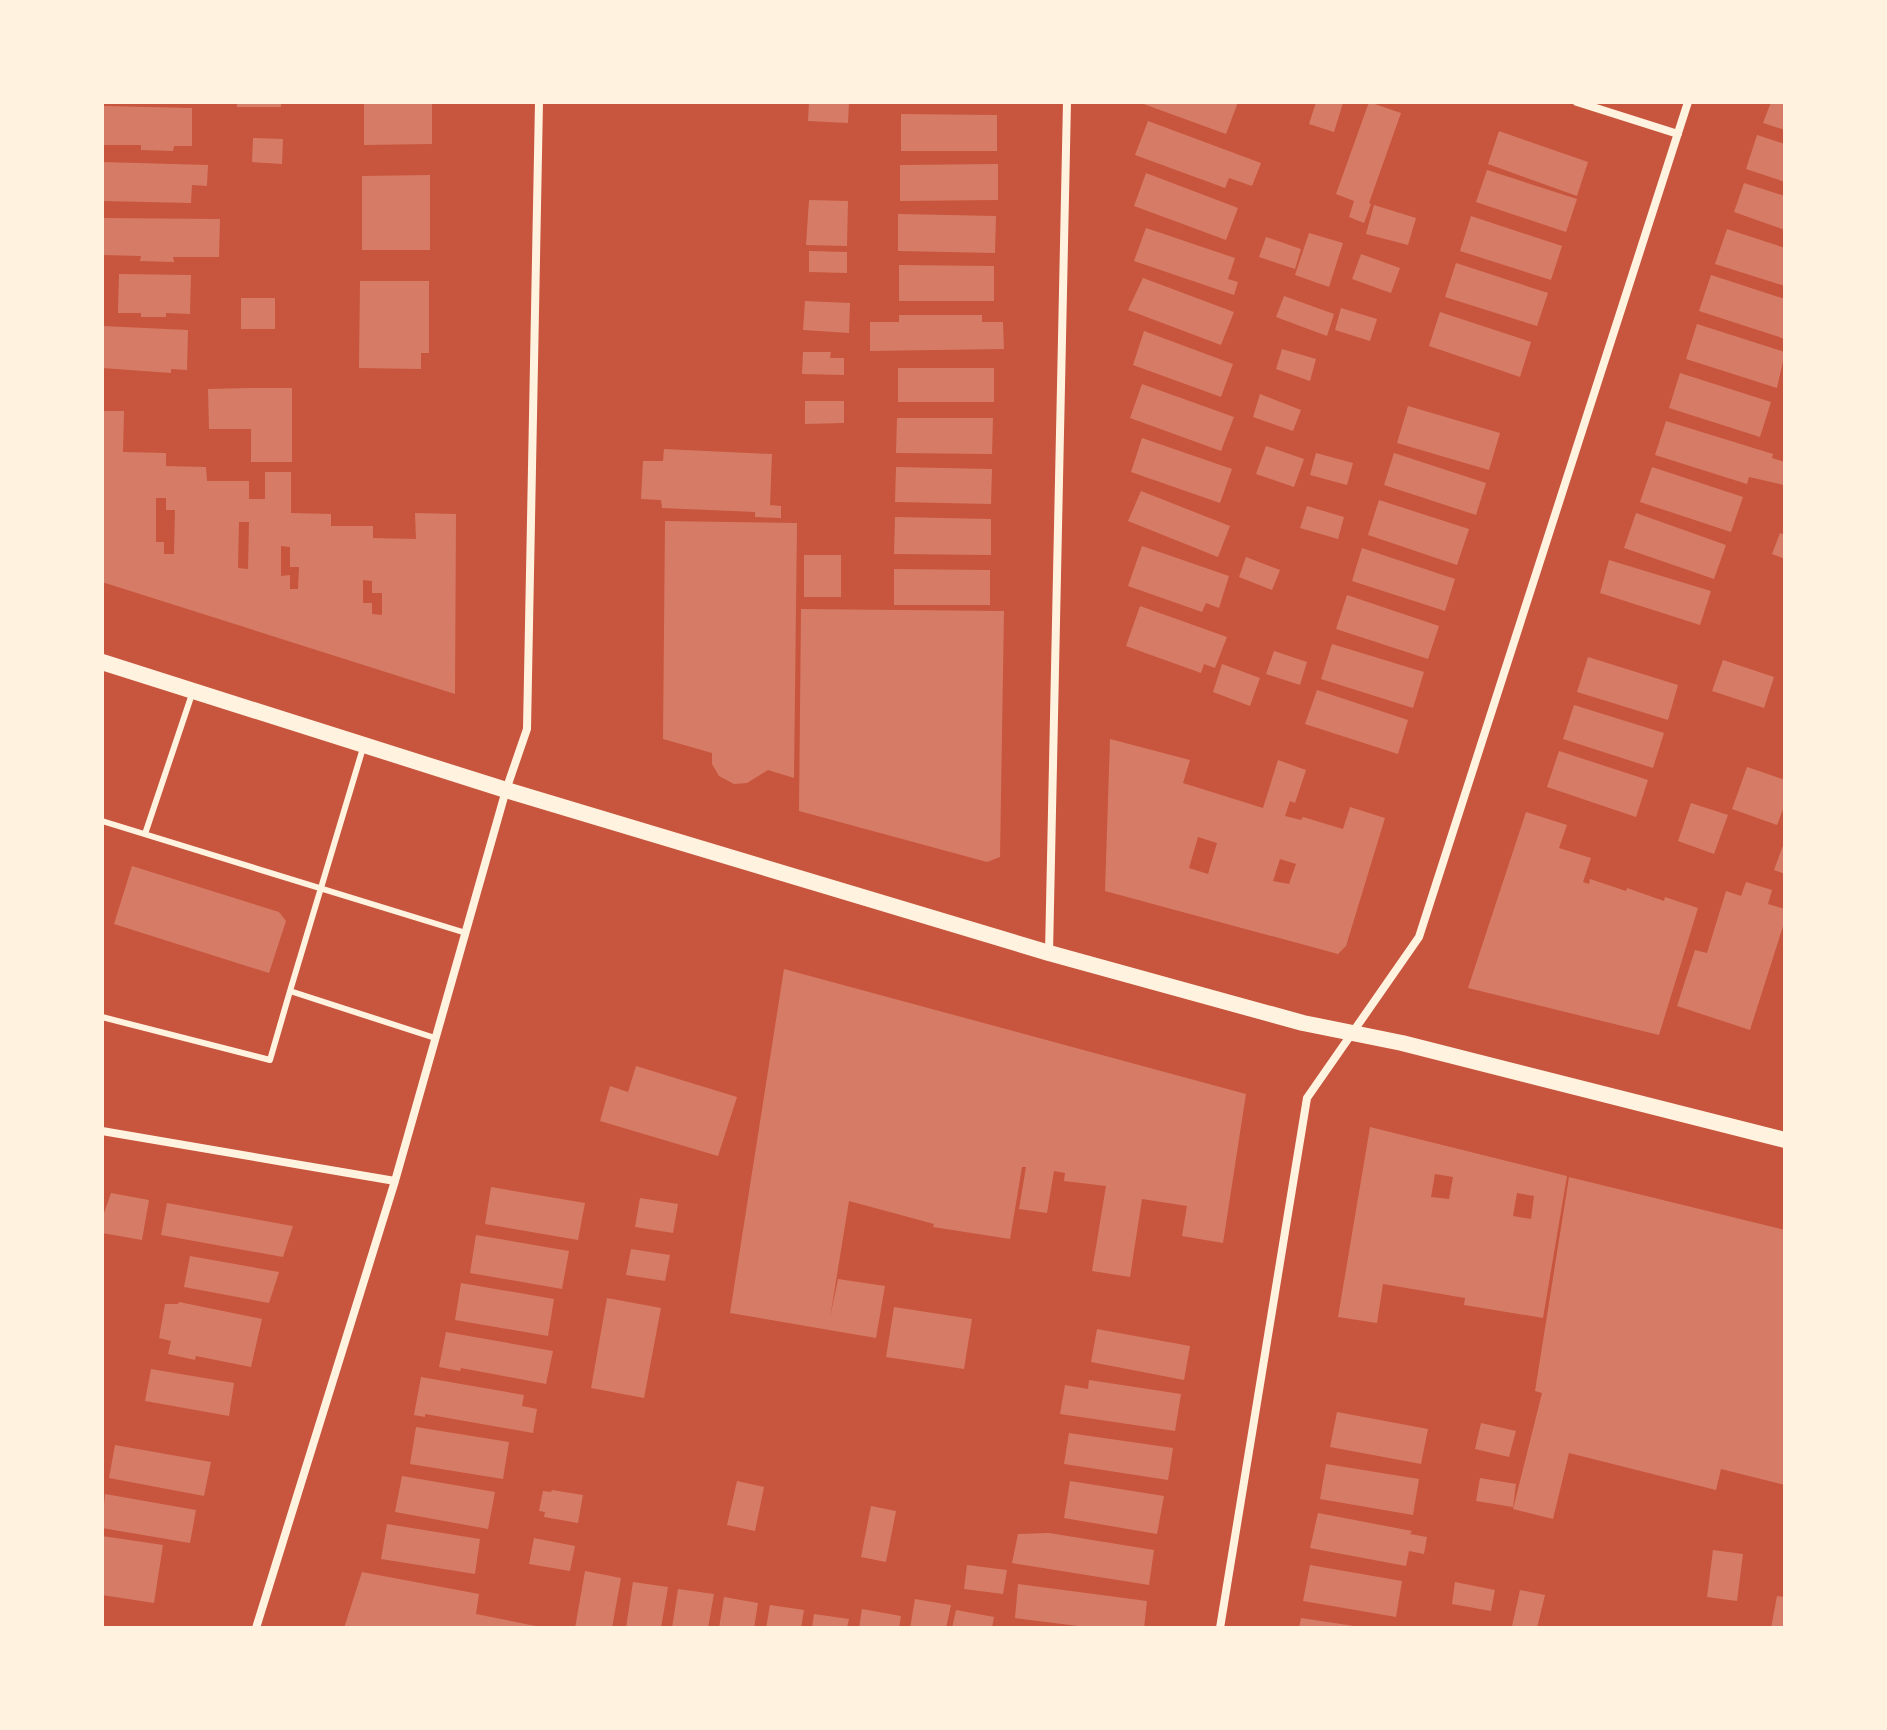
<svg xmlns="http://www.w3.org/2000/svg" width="1887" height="1730" viewBox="0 0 1887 1730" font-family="'Archivo Narrow',sans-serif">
<rect width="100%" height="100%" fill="#c8553d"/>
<path fill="#d67c66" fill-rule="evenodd" d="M237 102H281V107H237Z
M364 102H432V144L364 145Z
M809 102H849L848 123 808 121Z
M1138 102H1238L1226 134Z
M1316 102 1343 103 1334 132 1309 124Z
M1369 102 1401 113 1369 203 1371 204 1364 223 1349 217 1354 201 1336 194Z
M1771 102H1785V130L1763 123Z
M104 106 192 108V146H174L173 151 141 150V145H103Z
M901 114 997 115V151H901Z
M1148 121 1261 163 1252 186 1229 178 1225 188 1135 155Z
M1499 131 1588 162 1577 196 1488 164Z
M1757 135 1785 144V182L1746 169Z
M253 138 283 139 282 164 252 162Z
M102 162 208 165 207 186 192 185 191 203 102 201Z
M998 164V200L900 201V165Z
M1487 170 1577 199 1566 232 1476 202Z
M1146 173 1238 208 1226 240 1134 206Z
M430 175V250H362V176Z
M1744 183 1785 196V230L1734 212Z
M809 200 848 201 847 246 806 245Z
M1374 205 1416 218 1408 245 1366 234Z
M898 214 996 216 995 253 898 251Z
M1471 216 1562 246 1551 280 1460 251Z
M102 218 220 219 219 257H173L174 262 140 261 141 256 102 255Z
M1146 228 1235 258 1228 279 1238 282 1234 295 1134 261Z
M1727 229 1785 248V286L1715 264Z
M1309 233 1343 243 1329 287 1295 275Z
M1266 237 1301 249 1295 269 1259 257Z
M809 251 847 252V273L809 272Z
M1361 254 1400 268 1391 293 1352 279Z
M1456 263 1548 293 1537 326 1445 297Z
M899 265 994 266V301H899Z
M119 274 191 275 190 314 166 313V317H141V313H118Z
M1711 275 1785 299V339L1699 311Z
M1143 278 1234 312 1221 345 1128 310Z
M360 281H429V353H421V369L359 368Z
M1284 296 1334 314 1327 336 1276 317Z
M241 298H275V329H241Z
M805 301 850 303 849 333 803 330Z
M1341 308 1377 319 1370 341 1335 330Z
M1440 312 1531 342 1520 377 1429 346Z
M899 315H982V322H1003L1004 349 870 351V322H899Z
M1697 324 1785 352 1777 388 1686 359Z
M102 326 188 330 187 370 171 369V373L102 368Z
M1144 331 1233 364 1221 397 1133 365Z
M1282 349 1316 359 1310 381 1276 369Z
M803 352H831L830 358H844V375L802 374Z
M898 368H994V402H898Z
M1680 373 1771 402 1760 437 1669 408Z
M1142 384 1234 417 1221 451 1130 418Z
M250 388H292V462H251V429H209L208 389Z
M1260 394 1301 410 1293 431 1253 417Z
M805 401H844V423L805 424Z
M1408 406 1500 433 1489 470 1397 443Z
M102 411H124L123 452 166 453V466L206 467 207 481H249V499H265V472H291V513L331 514V526H373V538L416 539 415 513 456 514 455 694 102 582ZM156 498H166V510H175L174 554H164V542H156ZM239 522H249L248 569 238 568ZM281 546 290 547V567H299L298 589H290V575L281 576ZM363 580 372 581V593H382V615L372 614V603H363Z
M897 418H993L992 454 896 453Z
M1666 421 1773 454 1772 458 1785 462 1784 485 1749 477 1747 484 1655 455Z
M1142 438 1232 469 1220 503 1131 472Z
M1266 446 1304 459 1294 487 1256 474Z
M664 449 772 454 770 505 781 506V518L755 517V512L662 508 661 500 641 499 643 461H663Z
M1316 453 1353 463 1347 485 1310 475Z
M1394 453 1486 483 1476 515 1384 485Z
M896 467 992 469 991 504 895 502Z
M1652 467 1743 497 1731 532 1640 502Z
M1141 491 1230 526 1218 557 1128 521Z
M1379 500 1469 529 1457 565 1368 535Z
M1307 506 1344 517 1338 539 1300 528Z
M1636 513 1726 545 1714 579 1624 548Z
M895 517 991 519V555L894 554Z
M665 521 797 523 794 778 768 770 747 783 734 784 719 776 712 764V753L663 739Z
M1780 533 1785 535V559L1772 554Z
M1142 546 1229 576 1219 608 1206 603 1202 612 1128 586Z
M1362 548 1455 579 1445 611 1352 581Z
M804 555H841V597H804Z
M1246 557 1280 570 1272 590 1239 577Z
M1609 560 1711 591 1700 625 1600 593Z
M894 569 990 570V605H894Z
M1347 595 1439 626 1428 659 1336 629Z
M1140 606 1227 637 1215 668 1204 664 1201 673 1126 646Z
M801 609 1004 611 1000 857 987 862 799 811Z
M1332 644 1424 672 1413 708 1321 679Z
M1274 651 1307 662 1300 685 1266 674Z
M1588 657 1678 685 1668 720 1577 692Z
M1723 660 1774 677 1764 708 1712 691Z
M1222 664 1260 678 1250 706 1213 692Z
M1317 690 1408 720 1398 754 1305 724Z
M1574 705 1664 733 1653 768 1563 739Z
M1110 739 1190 760 1183 783 1263 808 1278 760 1306 770 1295 803 1290 801 1285 816 1301 820 1303 817 1343 829 1350 807 1385 818 1346 946 1338 954 1105 891ZM1198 837 1217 843 1208 874 1189 868ZM1280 859 1296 864 1289 884 1273 881Z
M1559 751 1648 780 1636 817 1547 787Z
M1747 767 1785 780V804L1777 825 1732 809Z
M1691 803 1728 815 1714 854 1678 841Z
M1526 812 1567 825 1559 848 1591 858 1583 882 1589 884 1590 879 1626 891 1627 888 1664 901 1665 897 1698 908 1659 1035 1468 988Z
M1785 840V874L1774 870Z
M132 866 279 912 286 921 269 973 114 924Z
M1746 882 1772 890 1768 904 1785 909V920L1750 1030 1677 1006 1695 950 1707 953 1726 891 1741 896Z
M784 969 1246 1094 1223 1243 1182 1236 1187 1206 1142 1199 1130 1277 1092 1271 1106 1186 1064 1181 1065 1173 1054 1171 1047 1213 1019 1209 1026 1167H1022L1010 1239 933 1227 934 1224 849 1201 830 1318 838 1279 885 1286 876 1338 730 1313Z
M636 1066 737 1097 718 1156 600 1121 610 1086 628 1092Z
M1370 1127 1567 1176 1543 1318 1464 1305 1465 1298 1383 1284 1377 1323 1338 1317ZM1435 1174 1453 1177 1449 1199 1431 1197ZM1517 1193 1534 1196 1531 1219 1513 1216Z
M1569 1177 1785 1230V1485L1721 1469 1716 1490 1569 1453 1553 1519 1513 1509 1542 1393 1535 1391Z
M491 1187 585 1203 578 1240 485 1224Z
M111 1193 149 1200 142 1240 102 1233V1219Z
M640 1198 678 1204 673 1233 635 1227Z
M167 1203 293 1226 283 1257 161 1235Z
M476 1235 569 1251 562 1289 470 1273Z
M631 1249 670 1255 665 1281 626 1275Z
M190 1256 279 1272 269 1303 184 1287Z
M461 1283 554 1299 548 1336 455 1320Z
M607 1298 661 1308 644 1398 591 1388Z
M179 1302 262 1319 251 1367 196 1356 195 1360 168 1354 171 1341 159 1338 165 1304H178Z
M894 1307 972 1319 964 1369 886 1357Z
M1097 1329 1190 1346 1184 1380 1091 1362Z
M446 1332 553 1351 546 1384 461 1368 460 1371 439 1367Z
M151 1369 234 1383 229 1416 145 1401Z
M421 1377 524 1395 522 1406 537 1409 533 1433 425 1414V1417L414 1415Z
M1089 1380 1181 1394 1175 1431 1060 1414 1065 1385 1088 1389Z
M1337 1412 1428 1429 1421 1464 1330 1447Z
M1481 1423 1516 1431 1509 1457 1475 1449Z
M416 1427 509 1442 503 1479 410 1464Z
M1069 1433 1173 1448 1168 1480 1064 1464Z
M115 1445 211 1462 204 1496 109 1478Z
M1326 1464 1419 1479 1413 1515 1320 1499Z
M402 1476 495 1492 488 1529 395 1512Z
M1480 1478 1516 1484 1513 1507 1476 1501Z
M737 1481 764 1487 755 1531 727 1525Z
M1070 1481 1164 1496 1157 1534 1064 1518Z
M552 1490 583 1495 578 1523 544 1517 545 1512 539 1511 543 1491 551 1492Z
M105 1494 196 1510 190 1543 102 1528Z
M871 1506 896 1511 886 1562 861 1557Z
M1318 1513 1412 1531 1410 1534 1427 1537 1424 1554 1409 1551 1406 1566 1310 1548Z
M387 1524 480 1539 475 1574 381 1559Z
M1049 1533 1154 1550 1149 1585 1012 1563 1018 1534Z
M102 1536 163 1545 154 1603 102 1595Z
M534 1538 575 1546 570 1571 529 1564Z
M1713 1550 1743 1554 1737 1601 1707 1597Z
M967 1565 1007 1570 1003 1594 964 1589Z
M1310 1565 1402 1581 1396 1617 1303 1601Z
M585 1571 621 1578 612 1628H575Z
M362 1572 479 1594 476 1614 546 1628H344Z
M633 1582 668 1587 661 1628H626Z
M1455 1582 1495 1590 1491 1611 1452 1604Z
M1018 1584 1147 1601 1144 1628H1094L1015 1618Z
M678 1589 714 1594 708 1628H672Z
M1520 1590 1545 1595 1537 1628 1512 1626Z
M1777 1596 1785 1597V1628H1771Z
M724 1597 758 1603 754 1628H719Z
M915 1599 951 1605 946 1628H910Z
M770 1605 804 1610 801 1628H766Z
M862 1609 901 1616 899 1628H859Z
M956 1610 994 1617 992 1628H952Z
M814 1614 849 1619 847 1628H812Z
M1301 1618 1354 1626V1628H1299Z"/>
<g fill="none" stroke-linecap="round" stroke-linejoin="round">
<path stroke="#fff3e0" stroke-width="6" d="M102 821 466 933
M145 834 193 691
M290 991 363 748
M102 1017 270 1060 290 991 435 1038"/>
<path stroke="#fff3e0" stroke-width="8" d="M1577 102 1678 134
M1049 953 1067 102
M102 1131 395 1181
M256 1628 395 1181 506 790 527 729 539 102
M1220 1628 1307 1098 1419 937 1688 102"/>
<path stroke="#fff3e0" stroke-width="16" d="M102 662 506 790 1049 953 1303 1023 1402 1043 1785 1140"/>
</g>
<rect width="1887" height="1730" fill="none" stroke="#fff3e0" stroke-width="208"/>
</svg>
